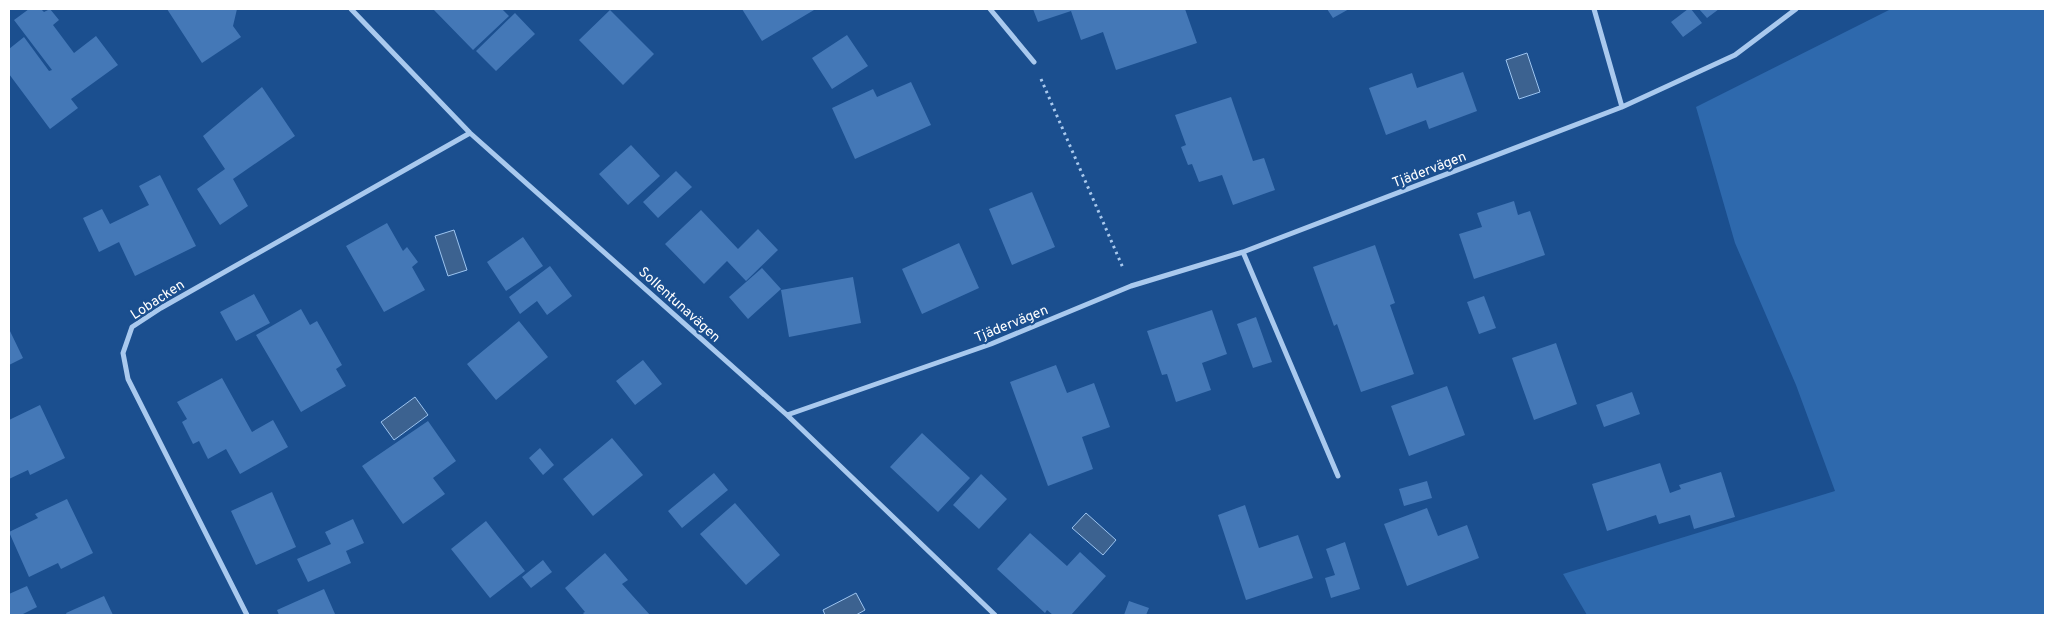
<svg xmlns="http://www.w3.org/2000/svg" width="2054" height="624" viewBox="0 0 2054 624" font-family="Overpass,sans-serif">
<rect width="100%" height="100%" fill="#1b4f8f"/>
<path fill="#2e69ad" d="M1891 9H2045V615H1587L1563 574 1835 491 1796 385 1735 243 1696 107Z"/>
<path fill="#3c6290" stroke="#9cc4f0" d="M1527 53 1540 92 1519 99 1506 60Z
M454 230 467 270 448 276 435 236Z
M415 397 428 415 394 440 381 422Z
M1086 513 1116 540 1103 555 1072 528Z
M856 593 865 610 856 615H825L823 610Z"/>
<path fill="#4478b7" d="M29 9H41L44 12 50 9 59 20 53 25 74 53 96 36 118 65 71 99 78 108 50 129 9 74V49L24 37 49 71 52 70 14 20Z
M167 9H237L233 26 241 37 202 63Z
M433 9H502L509 16 473 50Z
M742 9H813L814 10 762 41Z
M1033 9H1185L1197 43 1116 70 1103 32 1081 40 1071 11 1038 22Z
M1327 9H1349L1333 18Z
M1688 9H1691L1702 23 1683 37 1671 22Z
M1699 9H1719L1707 18Z
M610 10 654 54 623 85 579 40Z
M515 13 535 34 496 71 476 51Z
M847 35 868 66 832 89 812 58Z
M1463 72 1477 111 1429 129 1426 120 1386 135 1369 88 1412 73 1417 88Z
M911 82 931 125 855 159 832 108 873 89 877 97Z
M262 87 295 136 233 179 248 206 220 225 197 189 225 169 203 136Z
M1231 97 1253 161 1264 158 1275 190 1233 205 1222 175 1199 182 1192 164 1188 165 1181 147 1186 145 1175 115Z
M631 145 660 176 628 205 599 174Z
M676 171 692 187 658 218 643 202Z
M160 175 196 246 135 276 119 242 99 252 83 218 102 209 110 224 149 205 139 186Z
M1032 192 1055 247 1012 265 989 209Z
M1514 201 1518 215 1530 211 1545 255 1474 279 1459 234 1482 227 1477 213Z
M701 210 738 249 758 229 778 250 746 281 727 261 704 284 665 244Z
M387 223 403 251 407 247 418 262 412 267 425 290 384 312 346 246Z
M523 237 543 266 506 291 487 262Z
M959 243 979 288 922 314 902 269Z
M1375 245 1395 303 1390 305 1414 374 1361 392 1337 324 1334 326 1313 267Z
M550 266 572 296 547 315 537 301 520 314 509 297Z
M762 268 781 289 748 319 729 297Z
M853 277 861 323 789 337 781 290Z
M254 294 270 323 236 341 220 312Z
M1484 296 1496 328 1479 334 1467 302Z
M301 309 310 325 317 321 342 365 336 369 346 386 301 412 256 335Z
M1212 310 1227 354 1202 363 1211 390 1176 402 1167 374 1162 375 1147 331Z
M1256 317 1272 362 1253 368 1237 324Z
M519 321 548 357 496 400 467 364Z
M9 329 23 358 9 365Z
M1556 343 1577 404 1534 420 1512 358Z
M643 360 662 384 635 405 616 381Z
M1056 365 1067 393 1094 383 1110 427 1082 437 1093 469 1048 486 1010 382Z
M222 378 252 432 273 420 288 447 240 474 226 449 208 459 199 441 193 444 182 422 187 419 177 402Z
M1447 386 1465 435 1409 456 1391 406Z
M1632 392 1640 414 1604 427 1596 405Z
M40 405 65 458 30 475 28 470 9 479V420Z
M428 421 456 461 433 478 445 494 403 524 362 466Z
M922 433 970 478 938 512 890 467Z
M612 438 643 475 593 516 563 479Z
M540 448 554 465 543 475 529 458Z
M1660 463 1670 493 1681 489 1679 485 1721 472 1735 517 1694 529 1690 515 1659 524 1656 515 1607 531 1592 484Z
M714 473 728 490 682 528 668 511Z
M981 474 1007 499 979 529 953 505Z
M1427 481 1432 498 1404 506 1399 489Z
M272 492 296 547 256 565 231 511Z
M67 499 93 553 61 569 58 563 29 577 9 532 38 518 35 514Z
M735 503 780 555 746 585 700 534Z
M1245 505 1259 548 1298 535 1313 578 1246 600 1218 515Z
M1427 508 1438 536 1467 525 1479 558 1407 586 1384 524Z
M353 519 364 543 346 551 351 563 308 582 297 559 331 544 325 532Z
M486 521 525 571 490 598 451 549Z
M1030 533 1067 566 1080 552 1106 576 1071 615H1053L1047 610 1045 613 997 569Z
M1345 542 1360 589 1331 598 1325 578 1335 575 1326 549Z
M605 553 628 580 622 584 650 615H585L583 613 585 612 565 588Z
M543 560 552 572 531 588 522 577Z
M27 586 37 607 21 615H9V594Z
M324 589 335 614 331 615H279L277 610Z
M104 596 113 615H67L66 613Z
M1129 601 1149 608 1146 615H1124Z"/>
<g fill="none" stroke-linecap="round" stroke-linejoin="round">
<path stroke="#a9c9ee" stroke-width="3" stroke-dasharray="2.5 4" stroke-linecap="butt" d="M1041 79 1123 268"/>
<path stroke="#a9c9ee" stroke-width="5" d="M351 9 470 133 787 415 995 615
M990 9 1034 62
M1594 9 1622 107
M1243 252 1338 476
M787 415 991 344 1131 286 1243 252 1622 107 1735 55 1796 9
M247 615 128 379 123 353 132 327 161 308 470 133"/>
</g>
<g text-anchor="middle" stroke-width="4.5" stroke-linejoin="round" paint-order="stroke">
<g font-size="14" fill="#fff" stroke="#1b4f8f">
<text transform="translate(1429 169) rotate(-21)" y="5">Tjädervägen</text>
<text transform="translate(157 299) rotate(-33)" y="5">Lobacken</text>
<text transform="translate(680 304) rotate(42)" y="5">Sollentunavägen</text>
<text transform="translate(1011 323) rotate(-22)" y="5">Tjädervägen</text>
</g>
</g>
<rect width="2054" height="624" fill="none" stroke="#ffffff" stroke-width="20"/>
</svg>
